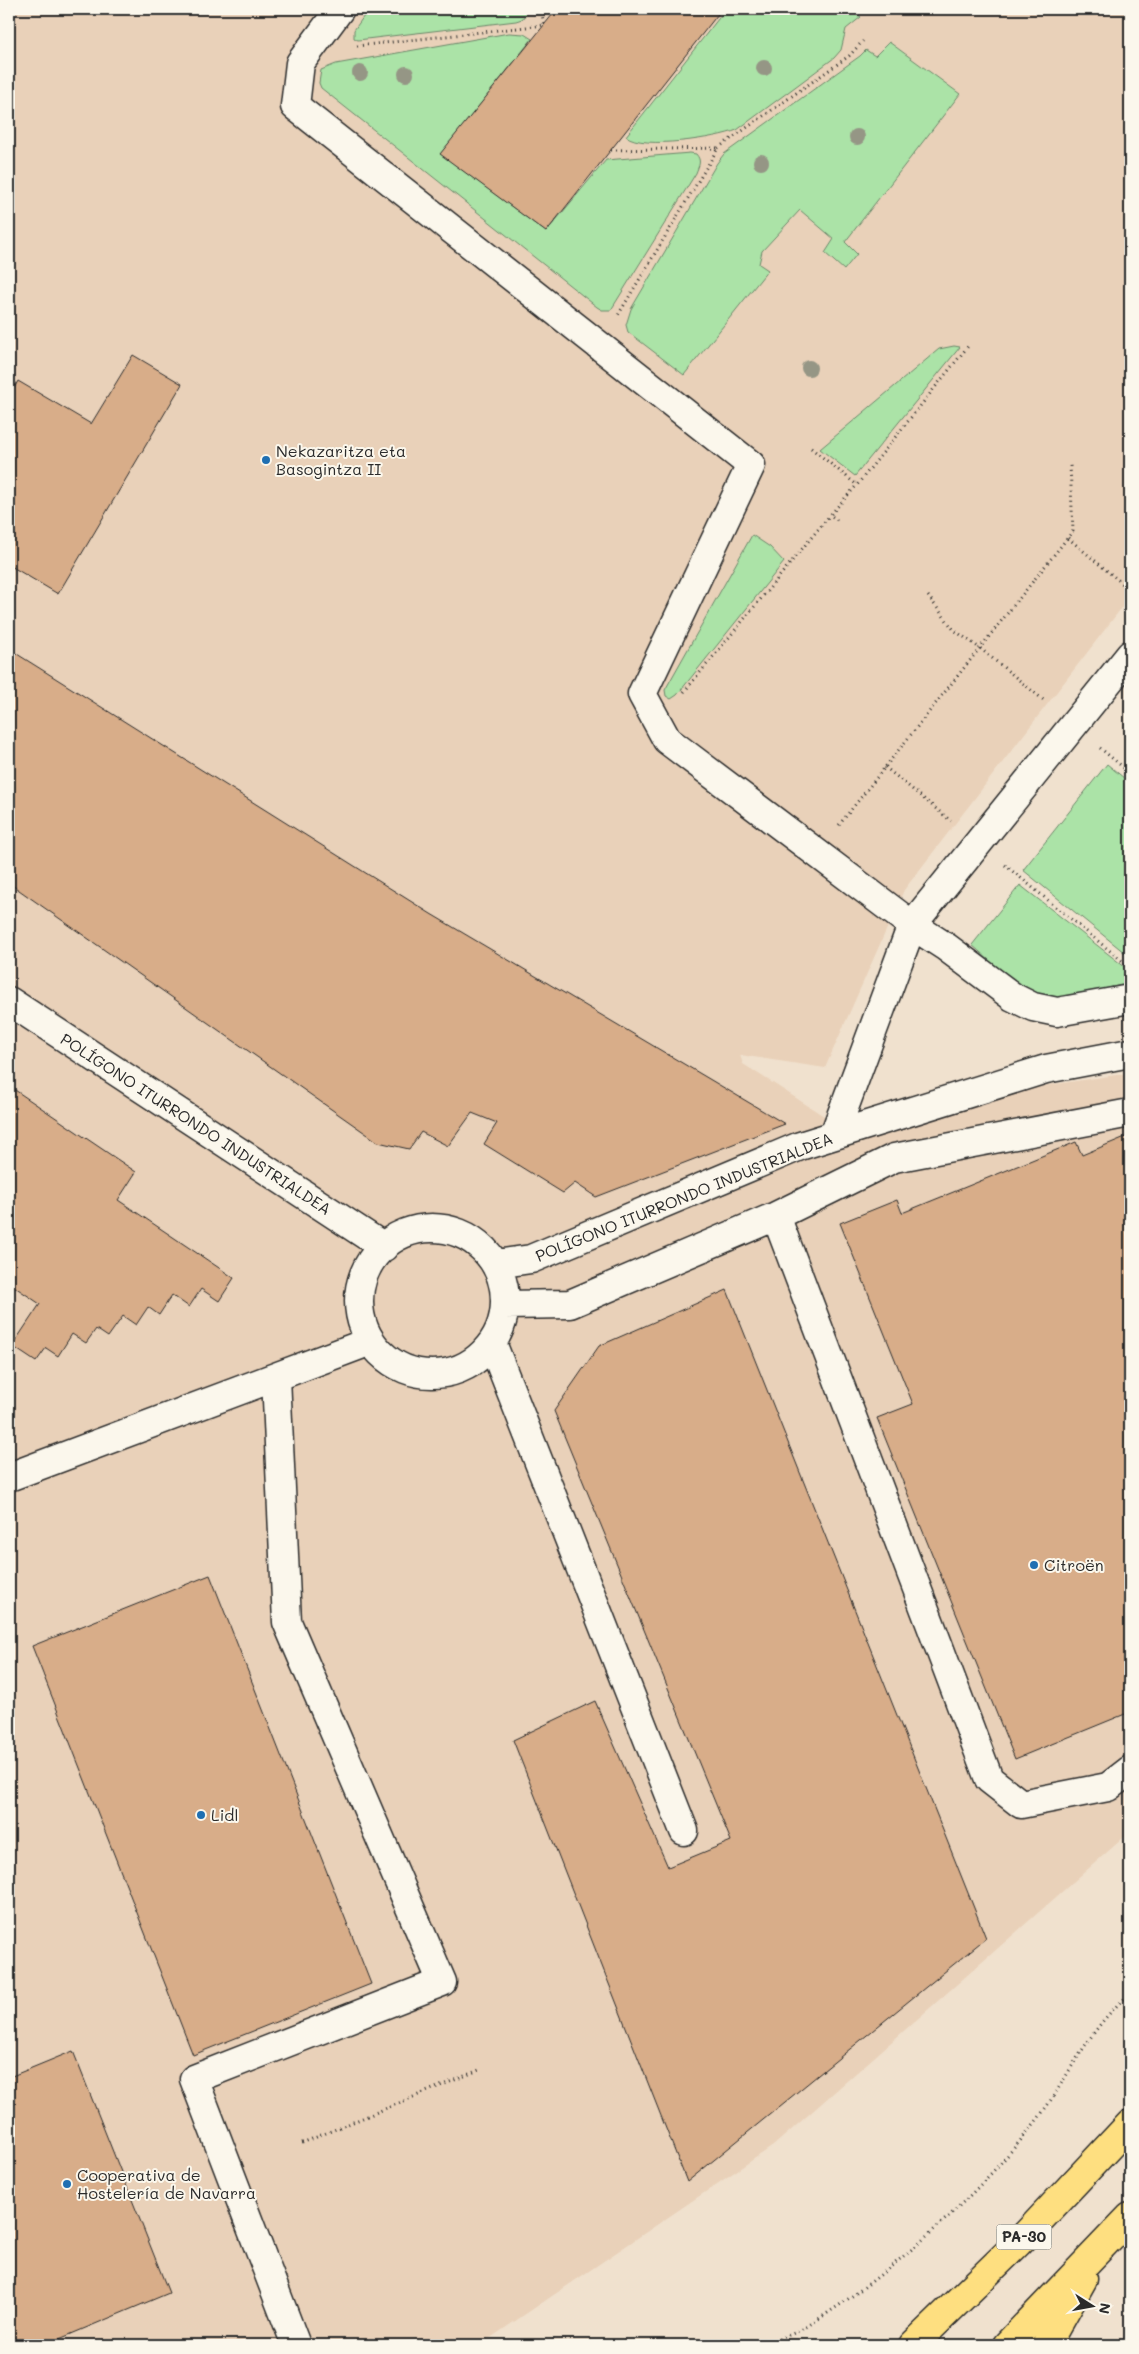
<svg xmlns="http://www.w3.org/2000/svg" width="1139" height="2354" viewBox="0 0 1139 2354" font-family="Mali,sans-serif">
<rect width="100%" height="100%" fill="#f0e1ce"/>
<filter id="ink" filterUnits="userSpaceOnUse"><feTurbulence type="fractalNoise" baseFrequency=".02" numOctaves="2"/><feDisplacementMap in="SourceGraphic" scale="10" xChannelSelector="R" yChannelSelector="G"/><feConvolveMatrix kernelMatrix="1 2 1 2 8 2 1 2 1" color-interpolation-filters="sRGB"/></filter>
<g filter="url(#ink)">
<path fill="#e9d1b9" d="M9 9H1130V597L904 890 825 1068 740 1055 743 1064 827 1118 1130 1073V1832L773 2146 480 2345H9Z"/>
<path fill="#abe3a7" stroke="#6b8769" d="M369 9H530L522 19 516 21 358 40 354 38V30Z
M726 9H851L861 17 846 29 841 50 834 58 737 130C717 138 643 150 626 136Z
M509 33 524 34 532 39 441 154 546 232 606 160 690 153 696 154C702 161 699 165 696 173L611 310H602L597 307 321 88 319 83 321 70 336 64Z
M889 42 960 94 845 242 857 254 844 270 825 253 834 239 800 210 762 251 759 264 768 270 684 375 628 332 626 325 631 309 717 163 724 154 860 56 866 50 875 56Z
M954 346 960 347 855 476 820 449 939 349Z
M752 535 770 547 784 562 677 695 671 699 666 696 665 690Z
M1107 764 1130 783V957L1023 870Z
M1020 885 1130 971V983C1104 988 1056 1005 1032 994 1012 985 989 959 972 945Z"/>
<path fill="#d8ad89" stroke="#2b2b2b" d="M557 9H722L546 232 440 154Z
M133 355 182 384 58 594 9 565V397L18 381 91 424Z
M9 649 431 914 785 1124 596 1197 575 1183 563 1193 484 1144 497 1123 472 1113 448 1146 421 1132 409 1149 378 1142 9 883Z
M9 1086 136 1172 118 1200 234 1278 219 1301 201 1289 189 1307 172 1295 159 1315 148 1307 136 1325 123 1316 108 1337 96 1329 86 1343 72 1334 58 1356 46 1348 36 1362 12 1346 40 1304 9 1283Z
M1130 1135V1712L1015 1759 877 1418 913 1404 840 1223 897 1200 902 1213 1076 1142 1082 1155Z
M727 1290 986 1938 687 2182 513 1740 595 1701 668 1867 731 1841 554 1411 599 1346Z
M210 1575 371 1984 193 2055 32 1646Z
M73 2051 169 2293 45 2345H9V2068L12 2076Z"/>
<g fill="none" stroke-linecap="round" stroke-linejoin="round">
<defs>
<path id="minor" d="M340 9 300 63 295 106 751 465 642 694 667 740 912 925 946 947 1013 997 1033 1007 1057 1012 1130 999
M9 1001 384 1247
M834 1135 912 925 1130 655
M776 1216 989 1779 1021 1804 1108 1787 1130 1770
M359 1301a73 73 0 1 1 146 0a73 73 0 1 1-146 0Z
M496 1264 531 1259 800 1146 1046 1069 1130 1053
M505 1305 570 1304 776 1216 894 1158 1130 1113
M492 1343 684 1831
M276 1377 287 1622 442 1982 194 2079 296 2345
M9 1477 371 1341"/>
<path id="highway" d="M913 2345 1018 2243 1130 2124
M1007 2345 1130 2217
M1046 2345 1083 2279"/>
</defs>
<use href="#minor" stroke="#2b2b2b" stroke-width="31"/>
<use href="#highway" stroke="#2b2b2b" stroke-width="31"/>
<path stroke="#2b2b2b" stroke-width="3" stroke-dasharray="1 4" stroke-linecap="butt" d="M357 46 544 25 541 9
M718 148 849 56 863 41
M611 150 718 148 617 317
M811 448 857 485
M837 520 830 515 857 485 969 345
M1068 538 1130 590
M928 596 954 630 981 649 1046 702
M684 692 830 515
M1100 748 1130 773
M885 767 951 821
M839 825 1073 531 1070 464
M1005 865 1126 964
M302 2143 479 2070
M765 2345C778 2339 794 2334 806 2327 888 2276 969 2204 1029 2130 1065 2087 1086 2029 1130 1994"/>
<use href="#minor" stroke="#fbf7ec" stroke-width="28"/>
<use href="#highway" stroke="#fedf80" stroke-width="28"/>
</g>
<g fill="#959685">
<circle cx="764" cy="68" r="8"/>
<circle cx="360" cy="73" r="8"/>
<circle cx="406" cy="74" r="8"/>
<circle cx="857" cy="137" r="8"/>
<circle cx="761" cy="162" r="8"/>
<circle cx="809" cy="368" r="8"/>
</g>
</g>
<g fill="#1f6fb2" stroke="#fbf7ec" stroke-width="2">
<circle cx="266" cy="460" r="5"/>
<circle cx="1034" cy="1565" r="5"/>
<circle cx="201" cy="1815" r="5"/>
<circle cx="67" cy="2184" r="5"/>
</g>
<g text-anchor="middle" stroke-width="4" stroke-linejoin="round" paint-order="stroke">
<rect fill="#fbf7ec" stroke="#696865" stroke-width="1" x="996.5" y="2224.5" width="55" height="25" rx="4"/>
<g font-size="15" font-weight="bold" fill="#2b2b2b">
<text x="1024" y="2242">PA-30</text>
</g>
<g font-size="16" fill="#2b2b2b" stroke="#fbf7ec" text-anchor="start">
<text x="276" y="457">Nekazaritza eta<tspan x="276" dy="18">Basogintza II</tspan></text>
<text x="1044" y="1571">Citroën</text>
<text x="211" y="1821">Lidl</text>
<text x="77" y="2181">Cooperativa de<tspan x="77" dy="18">Hostelería de Navarra</tspan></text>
</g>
<g font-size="16" fill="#2b2b2b" stroke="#fbf7ec">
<text transform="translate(196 1124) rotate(33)" y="6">POLÍGONO ITURRONDO INDUSTRIALDEA</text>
<text transform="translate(684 1197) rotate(-22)" y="6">POLÍGONO ITURRONDO INDUSTRIALDEA</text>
</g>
</g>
<rect width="1139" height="2354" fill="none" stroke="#fbf7ec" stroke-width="30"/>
<rect x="15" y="15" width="1109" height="2324" fill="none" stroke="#2b2b2b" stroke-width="2" filter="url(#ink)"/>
<g transform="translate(1092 2306) rotate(101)" stroke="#fbf7ec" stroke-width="4" paint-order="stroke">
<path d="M0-4L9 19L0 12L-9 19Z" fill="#2b2b2b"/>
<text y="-8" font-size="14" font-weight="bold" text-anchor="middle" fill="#2b2b2b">N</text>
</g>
</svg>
